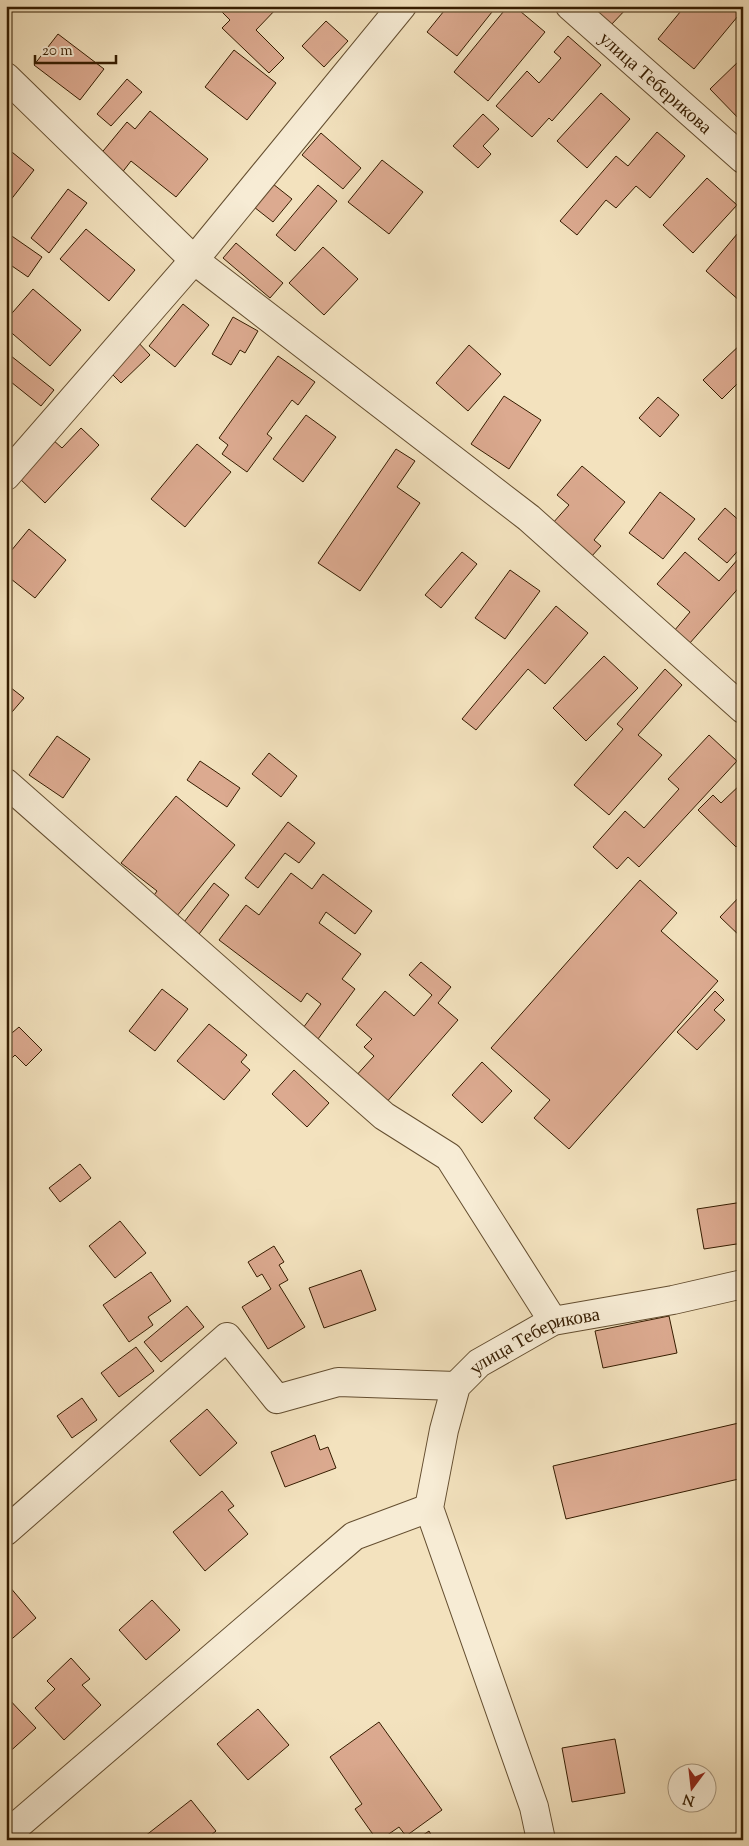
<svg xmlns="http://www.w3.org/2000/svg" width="749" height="1846" viewBox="0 0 749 1846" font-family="'Sorts Mill Goudy',serif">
<rect width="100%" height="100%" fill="#f3e2be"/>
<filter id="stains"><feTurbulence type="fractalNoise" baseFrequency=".004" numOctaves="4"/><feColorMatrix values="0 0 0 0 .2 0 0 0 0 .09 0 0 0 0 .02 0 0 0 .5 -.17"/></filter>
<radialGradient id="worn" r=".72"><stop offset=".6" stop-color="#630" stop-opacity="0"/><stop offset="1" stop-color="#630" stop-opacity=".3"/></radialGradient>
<path fill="#dcaa90" stroke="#351c00" d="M216 6H279L256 30 284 58 269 73 222 28 230 20Z
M448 6H485L492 12 457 56 427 32Z
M508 6H514L545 32 488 101 454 72Z
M591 6H629L610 26 590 8Z
M685 6H743V10L694 69 658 39Z
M326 21 348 41 324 67 302 46Z
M58 34 104 69 80 100 34 65Z
M568 36 601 65 552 121 549 118 532 137 496 106 527 71 539 83 561 58 554 52Z
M234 50 276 83 247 120 205 87Z
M741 59 743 60V123L710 89Z
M127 79 142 92 111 126 97 114Z
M601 93 630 119 587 168 557 141Z
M150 111 208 159 176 197 131 161 121 174 99 156 127 122 135 129Z
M483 114 499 129 483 146 491 154 478 168 453 146Z
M657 132 685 156 650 198 636 186 616 208 606 200 577 235 560 221 616 156 628 166Z
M321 133 361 168 343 189 302 155Z
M7 148 34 170 6 206V149Z
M382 160 423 192 389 234 348 202Z
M707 178 737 205 693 253 663 225Z
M273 184 292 199 273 222 254 207Z
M318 185 337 201 295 251 276 235Z
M68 189 87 203 49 253 31 238Z
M743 227V300L741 302 706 271Z
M86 229 135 270 109 301 60 259Z
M6 232 42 257 28 277 12 266 6 274Z
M236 243 283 283 270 298 223 258Z
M323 247 358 279 324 315 289 283Z
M33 289 81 330 50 366 6 328V320Z
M183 304 209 325 175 367 149 346Z
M233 317 258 331 245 353 240 350 231 365 212 354Z
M136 340 150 355 121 383 107 369Z
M743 342V378L722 399 703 380Z
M469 345 501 374 468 411 436 383Z
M6 352 54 390 41 406 6 378Z
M278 356 315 382 298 405 292 400 267 434 272 438 247 472 222 454 228 445 219 438Z
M504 396 541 420 509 469 471 444Z
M658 397 679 415 660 437 639 418Z
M306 415 336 437 303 482 273 459Z
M81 428 99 445 45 503 17 476 52 439 62 448Z
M197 444 231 472 185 527 151 499Z
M396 449 415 461 397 487 420 503 360 591 318 563Z
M582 466 625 502 594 540 601 546 591 557 552 524 569 505 557 495Z
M660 492 695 519 663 559 629 533Z
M725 508 743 524V545L727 563 698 539Z
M29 529 66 560 35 598 6 575V557Z
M462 552 477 564 441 608 425 595Z
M685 552 719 581 739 558 743 562V583L689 644 674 631 690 612 657 584Z
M510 570 540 591 505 639 475 618Z
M556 606 588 633 545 684 528 669 476 730 462 719Z
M604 656 638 688 586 741 553 708Z
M665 669 682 685 638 735 662 755 609 815 574 785 623 729 617 724Z
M6 684 24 698 6 719Z
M709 735 737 761 639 867 628 857 617 869 593 847 625 811 644 828 679 789 668 779Z
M57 736 90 759 63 798 29 775Z
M269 753 297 776 281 797 252 774Z
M200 761 240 788 227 807 187 780Z
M743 782V840L736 847 698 810 713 795 721 803Z
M176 796 235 845 176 917 152 898 157 891 121 863Z
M288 822 315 843 299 863 285 853 258 888 245 878Z
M291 873 312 889 323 874 372 911 355 934 326 912 319 923 361 954 342 979 355 989 315 1043 300 1032 321 1004 307 993 301 1002 219 940 246 905 259 915Z
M640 880 677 913 661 931 718 981 569 1149 534 1118 550 1100 491 1048Z
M214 883 229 895 196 938 181 926Z
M743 893V939L720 917Z
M421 962 451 987 438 1003 458 1020 385 1104 354 1078 374 1056 364 1047 372 1039 356 1025 385 991 414 1016 432 995 409 975Z
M162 989 188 1009 155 1051 129 1031Z
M715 991 724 1000 714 1010 725 1020 697 1050 677 1032Z
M209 1024 247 1055 241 1062 250 1070 224 1100 177 1061Z
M19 1027 42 1050 26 1066 15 1055 6 1064V1038Z
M482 1062 512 1091 482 1123 452 1095Z
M294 1070 329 1103 307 1127 272 1094Z
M80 1164 91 1178 60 1202 49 1188Z
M743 1202V1243L704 1249 697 1209Z
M120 1221 146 1253 115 1278 89 1246Z
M274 1246 284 1262 279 1265 288 1280 279 1285 305 1327 268 1349 242 1307 271 1289 262 1274 257 1277 248 1262Z
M361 1270 376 1310 324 1328 309 1288Z
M151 1272 171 1301 148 1317 153 1325 129 1342 103 1305Z
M187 1306 204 1327 161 1362 144 1342Z
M669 1316 677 1353 603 1368 595 1331Z
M136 1347 154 1371 119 1397 101 1373Z
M82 1398 97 1420 72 1438 57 1416Z
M207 1409 237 1443 200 1476 170 1441Z
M743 1422V1478L566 1519 553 1466Z
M315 1435 320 1450 328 1447 336 1468 285 1487 271 1452Z
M222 1491 234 1506 228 1510 248 1534 205 1571 173 1532Z
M9 1586 36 1618 6 1644V1589Z
M152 1600 180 1630 146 1660 119 1630Z
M71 1658 90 1679 82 1685 101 1705 64 1740 35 1708 55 1689 47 1681Z
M6 1696 36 1728 6 1755Z
M258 1709 289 1745 248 1780 217 1744Z
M379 1722 442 1810 406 1836 399 1827 380 1840H377L355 1809 362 1804 330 1757Z
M615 1739 625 1793 572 1802 562 1748Z
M191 1800 216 1831 205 1840H140Z
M429 1831 434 1840H416Z"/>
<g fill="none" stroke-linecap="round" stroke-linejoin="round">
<defs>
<g id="minor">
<path id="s1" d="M570 6 743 159"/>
<path d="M6 77 194 260 529 518 743 709"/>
<path d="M6 476 194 260 402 6"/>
<path d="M6 783 384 1116 449 1157 553 1321"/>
<path d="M6 1531 227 1337 277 1399 338 1382 456 1386"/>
<path d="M6 1835 354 1536 429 1508"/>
<path id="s2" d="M541 1840 534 1807 429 1508 444 1430 456 1386 479 1363 553 1321 673 1300 743 1284"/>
</g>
</defs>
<use href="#minor" stroke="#644e30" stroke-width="30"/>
<use href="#minor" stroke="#f7ecd5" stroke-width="28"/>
</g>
<g text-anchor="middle" stroke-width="4" stroke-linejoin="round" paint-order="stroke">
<g font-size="19" fill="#351c00" stroke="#f7ecd5">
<text dy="7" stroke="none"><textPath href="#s1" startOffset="115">улица Теберикова</textPath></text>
<text dy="7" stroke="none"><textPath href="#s2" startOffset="569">улица Теберикова</textPath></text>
</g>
</g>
<rect width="749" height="1846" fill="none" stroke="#f3e2be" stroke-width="25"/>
<rect x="8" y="8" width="734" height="1831" fill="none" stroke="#351c00" stroke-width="2.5"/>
<rect x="12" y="12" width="724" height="1821" fill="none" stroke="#351c00"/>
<g transform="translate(692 1788) rotate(195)"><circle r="24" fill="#f7ecd5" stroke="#a99980"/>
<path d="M0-4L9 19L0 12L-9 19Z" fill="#8f2418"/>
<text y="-8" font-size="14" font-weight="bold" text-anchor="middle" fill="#351c00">N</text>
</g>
<path d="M35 55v8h81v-8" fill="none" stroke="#351c00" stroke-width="2.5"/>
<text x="42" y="55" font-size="15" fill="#351c00" stroke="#f7ecd5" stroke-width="4" paint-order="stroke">20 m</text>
<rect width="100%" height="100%" filter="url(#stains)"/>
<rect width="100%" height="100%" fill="url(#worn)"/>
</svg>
